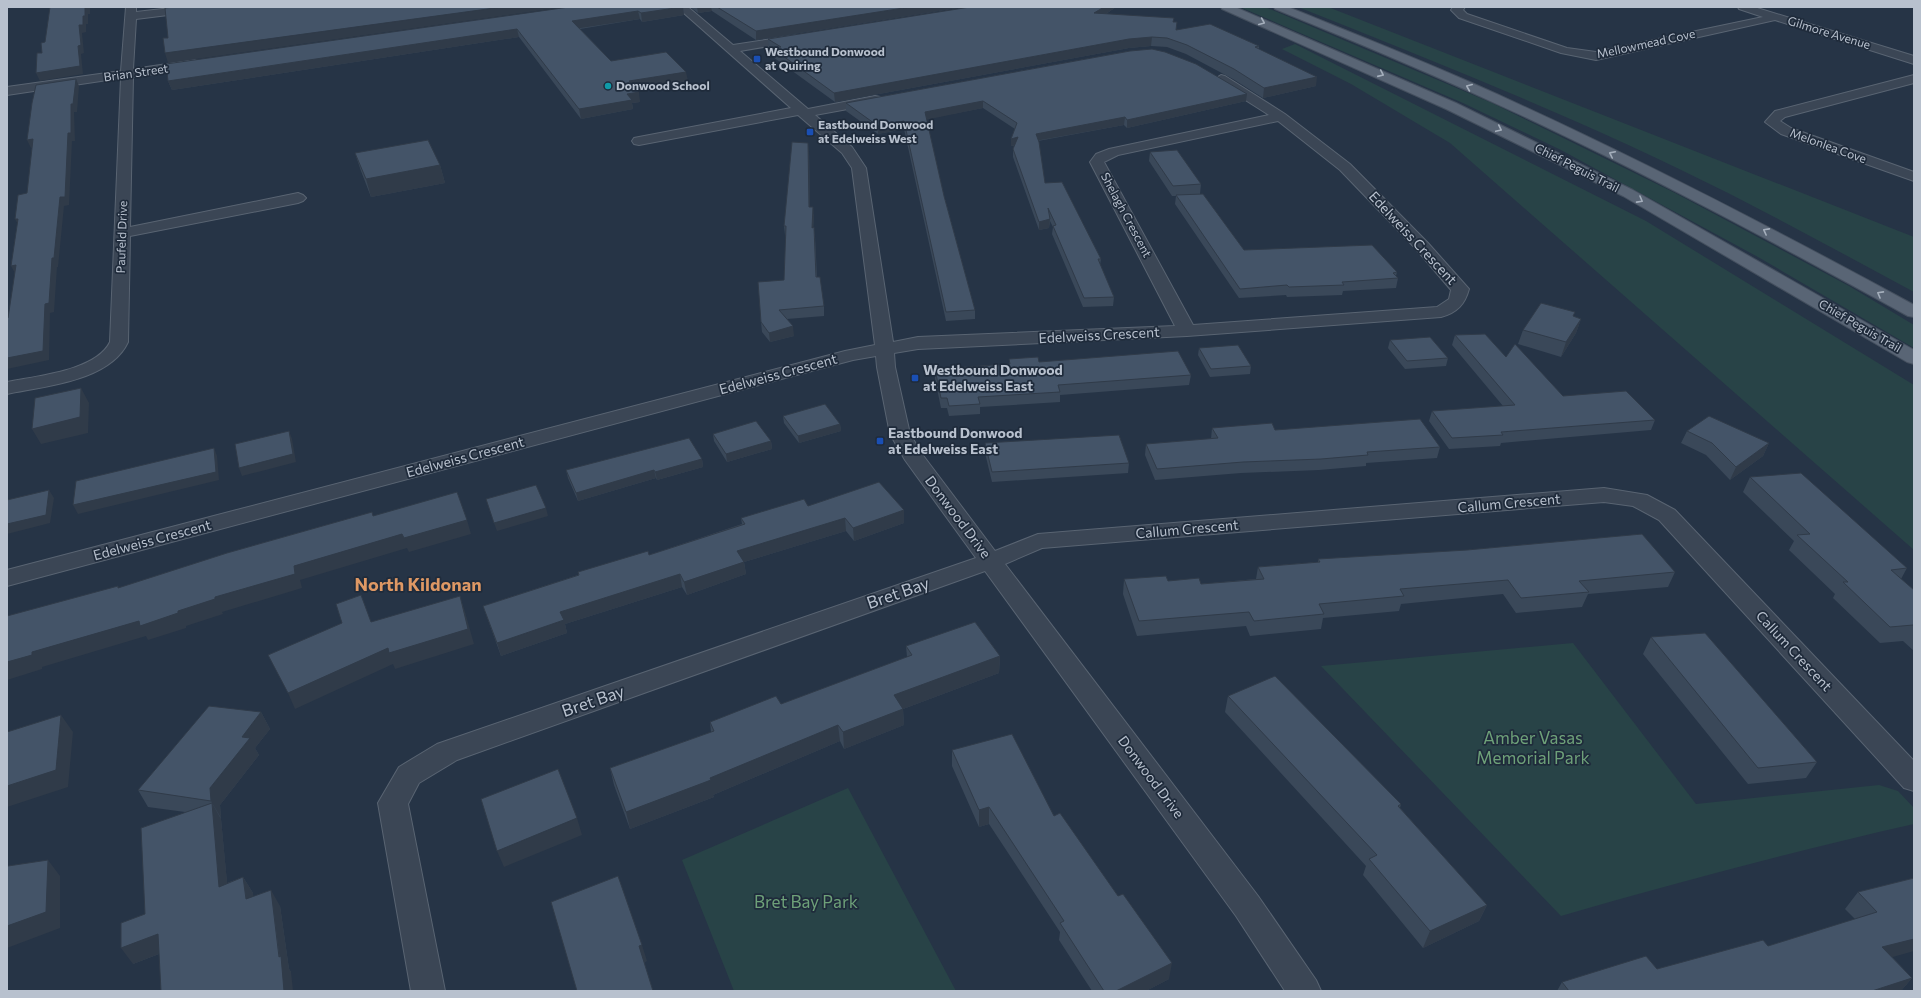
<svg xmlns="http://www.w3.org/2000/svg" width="1921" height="998" viewBox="0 0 1921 998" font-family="Commissioner,sans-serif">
<rect width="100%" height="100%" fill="#263446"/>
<path fill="#284347" d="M1240 7H1265L1492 103 1675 193 1849 286 1914 325V348L1758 257 1561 150 1463 103Z
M1298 7H1328L1914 237V292C1853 259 1792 226 1730 194 1590 123 1444 65 1298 7Z
M1295 44 1646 221 1914 385V550L1450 143 1351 84 1282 49Z
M1573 643 1696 804 1879 785 1898 791 1914 808V824C1795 851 1678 882 1561 916L1321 666Z
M848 788 956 991H734L682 860Z"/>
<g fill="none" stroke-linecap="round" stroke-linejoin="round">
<defs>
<path id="minor" d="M126 7H136V12L180 7H213L208 10 136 19 133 69 195 60 201 64 195 68 133 77 130 227 298 193 303 195 306 198 303 201 298 203 130 236 128 342C110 381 45 386 7 394V382C36 376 96 371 110 342L121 78 7 95V87L121 71Z
M677 7H688L733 45 798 35 802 36 804 38 802 40 798 41 740 51 808 109 875 96 880 97 881 100 880 103 875 104 815 115 852 147 866 168 893 342 918 337 1175 326 1090 162 1096 154 1109 149 1269 115 1217 82 1215 79 1221 75 1225 76 1285 114 1350 164 1428 243 1469 289C1465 304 1457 313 1441 317L1187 336 918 349 894 353 895 367 910 434 922 454 995 551 1038 534 1604 488 1647 495 1675 510 1914 761V791L1904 788 1659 520 1633 506 1604 502 1042 548 1005 564 1258 896 1316 980 1321 991H1285L1236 916 985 571 457 760 419 783 408 804 445 991H411L378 803 399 767 437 744 976 558 905 460 890 434 877 367 876 356 853 360 7 586V570L845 351 875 345 852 168 842 153 798 115 639 145 634 144 632 141 634 138 639 137 791 108ZM1278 121 1340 170 1416 249 1451 290 1449 299 1437 307 1193 325 1104 162 1118 155Z
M1453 7H1465L1463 10 1467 14 1567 48 1596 52 1763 17 1739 9 1738 7H1754L1914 56V64L1775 20 1596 60 1561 53 1459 18 1451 10Z
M1914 75V83L1785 117 1780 121 1791 128 1914 172V181L1781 134 1765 122 1775 111Z"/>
<path id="major" d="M1221 7H1235L1456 103 1633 190 1914 350V364L1907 362 1623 196 1446 109 1222 9Z
M1274 7H1288C1350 32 1411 56 1472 83 1623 150 1769 226 1914 305V317L1908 316C1788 250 1668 185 1544 126 1456 84 1366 46 1275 9Z"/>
</defs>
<use href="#minor" stroke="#596472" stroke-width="2"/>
<use href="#major" stroke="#444f5e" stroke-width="2"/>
<use href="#minor" fill="#3b4655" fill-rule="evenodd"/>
<use href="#major" fill="#596575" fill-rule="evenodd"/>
</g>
<path fill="#3a4859" d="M569 7H683L684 15 642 22 640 19 580 29 611 61 688 81 636 90 640 102 632 103 633 109 581 119 519 37 172 90 168 81Z
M690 7H964L756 40 712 11 698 13Z
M970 7H1116L1106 14 1174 22 1176 30 1259 46V49L1316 86 1263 98 1233 79 1186 54 1167 47 1151 46 1129 48 835 102 773 57 772 50 769 48 768 39Z
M1130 51 1246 101 1127 128 1124 125 1038 141 1045 183 1101 259 1100 265 1114 297 1113 306 1083 307 1052 234 1053 227 1050 221 1049 228 1039 230 1013 157V149L1014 146H1011V139L1015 129 983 108 926 119 944 196 975 310V319L946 321 904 129 878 134 846 111V103Z
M809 151 810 207 814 216 813 228 815 236 817 277 824 306V316L787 319 794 336 770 342 762 332 761 322 784 280 786 235H785L784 226Z
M1150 152 1201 184 1200 194 1244 250 1397 272 1396 276 1398 278 1396 288 1343 291 1342 295 1287 297 1286 295 1239 298 1175 204 1176 196H1172L1149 161Z
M355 153 440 165 445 183 371 197 361 171Z
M1575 312 1573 316 1581 319 1576 333 1561 357 1518 344 1523 330Z
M1455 335 1506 357 1563 396 1655 420 1651 430 1501 443 1500 446 1449 449 1429 421 1432 411 1503 406 1452 345Z
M1390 340 1448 358 1446 366 1405 369 1388 348Z
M1199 348 1251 366 1250 374 1210 377 1198 355Z
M1009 359 1039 362 1191 375 1189 385 1060 395V402L980 407V414L949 416 947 408H941L935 379V369L1009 364Z
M783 416 840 424 841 431 799 443 784 423Z
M1212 428 1275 430 1440 447 1437 458 1366 463V466L1319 470 1241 473 1155 480 1145 455 1146 444 1211 439Z
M1687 431 1769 443 1763 456 1730 480 1706 455 1681 443Z
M713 434 771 441 772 449 727 462 714 441Z
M985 443 1129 463 1128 473 992 482 985 453Z
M702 459 703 467 657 480 656 478 578 501 568 478 566 470Z
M1750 477 1907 568 1901 579 1914 590V651L1903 641 1880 643 1833 598 1835 594 1789 550 1794 541 1743 492Z
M808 506 904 510V523L854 541 846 531 744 562 746 574 687 595 682 587 565 624 567 633 501 656 483 606 578 575V572L649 555 742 524 741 518Z
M1318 559 1675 572 1668 587 1588 594 1582 607 1516 613 1503 594 1401 604 1399 611 1323 618 1321 629 1250 636 1246 626 1137 636 1123 594 1124 579 1168 581 1201 584 1256 579 1258 567 1318 562Z
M1651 637 1817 762 1806 778 1748 784 1643 654Z
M906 646 1000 656 999 673 903 709 904 725 844 749 840 741 713 795 714 797 630 829 614 785 610 768 711 732 710 722 781 704 907 657Z
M1228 696 1401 804 1400 808 1487 905 1479 921 1423 948 1363 875 1366 866 1225 712Z
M261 712 270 729 255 748 259 755 220 805 221 818 220 817 221 819 227 883 243 877 253 893V896L280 906 289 969 291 972 159 954 133 964 145 914 185 812 148 807 138 790Z
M952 750 1054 816 1169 979 1146 991H1092L1059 940 1060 932 989 824 979 827 952 766Z
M1914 878 1892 957 1912 978 1901 991H1557L1562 982 1657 969 1768 946 1855 919 1845 909 1858 892Z"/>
<path fill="#303b49" d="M85 7H90V14H88V24H86V32L82 33 84 53 81 54 83 74 40 81 36 73 78 46 79 25Z
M502 7H564L168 63 165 53Z
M683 7 684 15 642 22 641 13Z
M697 7H711L712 11 698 13Z
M910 7H964L756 40V31Z
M1104 7H1116L1094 22V13Z
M638 11 640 19 574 29 572 21Z
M517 29 519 37 172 90 168 81Z
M1152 37 1151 46 1129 48 835 102 834 93 1129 39Z
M686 72 688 81 630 91 629 81Z
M1317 77 1316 86 1263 98 1264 88Z
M76 79 79 86 77 112H74L75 141H72L69 205 64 206 58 267H57L54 312 50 313 49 360 7 369V358L45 304 52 258 68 133 71 104Z
M639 92 640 102 632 103 633 109 581 119 579 109 627 94Z
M1247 94 1246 101 1127 128V120Z
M983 101V108L925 120V112Z
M1125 117 1124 125 1035 141 1036 134Z
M904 121V129L878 134V126Z
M1018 137V145L1011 146V139Z
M33 139 37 147 31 148 27 140Z
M808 143 809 151 810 216 809 207Z
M440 165 445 183 371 197 366 179Z
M813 207 814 216 813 237 812 228Z
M15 219H18L20 228Z
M1050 219 1049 228 1039 230V222Z
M16 265V275L11 266Z
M1581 319 1576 333 1561 357 1566 342Z
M793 326 794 336 770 342 769 333Z
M81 388 89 403 88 433 41 444 32 429Z
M840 424 841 431 799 443 798 436Z
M289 431 292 439 296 462 242 476 239 468Z
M771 441 772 449 727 462 726 454Z
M1769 443 1763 456 1730 480 1736 467Z
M214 448 217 456 219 480 78 514 73 505Z
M702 459 703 467 657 480 655 472Z
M654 470 656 478 578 501 576 493Z
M49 490 54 498 50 523 7 534V524Z
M546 508 548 516 497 531 494 523Z
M904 510V523L854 541 853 528Z
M845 518 846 531 744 562 746 574 687 595 684 582 737 551Z
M467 520 471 534 409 552 407 548 300 580 302 588 222 612 223 614 186 626V628L148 640 146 636 42 667V669L7 680V662L32 652 139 621 178 611 294 566 402 534Z
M680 574 682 587 565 624 567 633 501 656 497 643 560 612Z
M460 596 465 612 474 644 395 669 393 664 295 709 288 693Z
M1000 656 999 673 903 709 904 725 844 749 843 732 894 695Z
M261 712 270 729 255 748 259 755 220 805 221 818 211 801 210 788 242 737Z
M61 715 73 732 68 787 7 807V786Z
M838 725 840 741 713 795 714 797 630 829 626 812Z
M212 803 221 819 229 903 219 887Z
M989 807V824L979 827V810Z
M577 818 582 835 504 867 497 851Z
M48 860 60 876V928L7 948V926Z
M243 877 253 893 256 915 246 899Z
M271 890 280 906 289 969 291 972 293 991H284Z
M1487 905 1479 921 1423 948 1430 931Z
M158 934 169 950 133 964 121 948Z
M1914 939V951L1868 964 1882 947Z
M642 945 647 961 644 963 639 946Z
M1172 963 1169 979 1146 991H1116Z
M1912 978 1901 991H1872Z"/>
<path fill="#445468" stroke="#303b49" d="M50 7H85V16H83V25H79L81 45 78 46 80 66 36 73 37 53H42L41 43 45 42Z
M173 7H502L165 53 163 38H168L165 8Z
M569 7H682L641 13 638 11 572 21 611 61 666 52 686 72 629 81 639 92 627 94 632 100 579 109 517 29 168 81 166 64Z
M717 7H910L756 31Z
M970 7H1104L1094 13 1174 18 1173 22H1177L1176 30 1210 24 1259 46 1255 47 1317 77 1264 88 1234 69 1187 45 1167 38 1152 37 1129 39 834 93 772 48 781 47 768 39Z
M1152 49 1165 52 1196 64 1247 94 1127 120 1125 117 1036 134 1039 142 1045 183 1062 182 1101 259H1098L1114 297 1084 298 1053 226 1056 225 1048 208 1050 219 1039 222 1013 149 1018 137 1011 139 1017 123 983 101 925 112 944 196 975 310 946 312 904 121 878 126 846 103 1130 51Z
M76 79 73 104H71V133H68L65 197H60L54 258H52L49 303 45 304 43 351 7 358V319L8 318 16 265 11 266 18 219H15L18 195 27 193 33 139 27 140 32 103 36 85Z
M428 140 440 165 366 179 355 153Z
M792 142 808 143 809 207H813L812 228 814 227 816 277H820L824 306 779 310 793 326 769 333 761 322 758 282 784 280 786 226H784Z
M1177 150 1201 184 1173 186 1150 152Z
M1203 194 1244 250 1372 245 1397 272 1393 273 1398 278 1342 282 1344 285 1289 287 1287 285 1240 289 1176 195Z
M1541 303 1575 312 1573 316 1581 319 1566 342 1523 330Z
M1485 334 1506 357 1515 344 1563 396 1626 391 1655 420 1501 432 1503 435 1452 438 1432 411 1515 405 1455 335Z
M1430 337 1448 358 1407 361 1390 340Z
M1238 345 1251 366 1211 369 1199 348Z
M1178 351 1191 375 1058 385 1060 392 978 397 980 404 949 406 947 398H941L935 369 1010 364 1009 359 1038 357 1039 362Z
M81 388 80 417 32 429 35 398Z
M825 404 840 424 798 436 783 416Z
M1709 416 1769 443 1736 467 1712 443 1687 431Z
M1420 419 1440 447 1367 452 1368 455 1321 459 1243 462 1157 469 1146 444 1218 438 1212 428 1272 423 1275 430Z
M756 421 771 441 726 454 713 434Z
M289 431 293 454 239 468 235 444Z
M1119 435 1129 463 992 472 985 443Z
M689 438 702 459 655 472 654 470 576 493 566 470Z
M214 448 216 472 73 505 76 481Z
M1801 473 1907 568 1891 570 1914 590V626L1913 625 1890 627 1843 582H1848L1797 535 1810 534 1750 477Z
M879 482 904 510 853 528 845 518 737 551 744 562 684 582 680 574 560 612 564 620 497 643 483 606 579 575 578 572 648 551 649 555 745 524 741 518 804 499 808 506Z
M536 485 546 508 494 523 486 499Z
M49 490 46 515 7 524V500Z
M457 492 467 520 404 538 402 534 294 566 295 574 215 597V599L178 611V613L140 626 139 621 32 652V655L7 662V616L118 586V588L227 553 372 512 373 516Z
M1642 534 1675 572 1579 581 1589 592 1521 598 1508 580 1400 589 1404 596 1319 604 1324 614 1254 621 1249 612 1139 621 1124 579 1166 576 1168 581 1199 578 1201 584 1264 579 1258 567 1320 562 1318 559 1467 550Z
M361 595 371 622 460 596 468 629 389 653 388 648 288 693 268 655 342 623 336 604Z
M975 622 1000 656 894 695 903 709 843 732 838 725 710 778 711 780 626 812 610 768 714 731 710 722 776 696 781 704 912 655 906 646Z
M1705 633 1817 762 1758 768 1651 637Z
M1275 676 1401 804 1398 806 1487 905 1430 931 1369 859 1377 855 1228 696Z
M209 706 261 712 242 737 250 738 210 788 211 801 138 790Z
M61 715 56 770 7 786V732Z
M1012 734 1054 816 1060 813 1118 896 1123 894 1172 963 1116 991H1104L1060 923 1064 921 989 807 979 810 952 750Z
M558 769 577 818 497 851 481 799Z
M212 803 219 887 243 877 246 899 271 890 279 957 281 956 284 991H161L158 934 121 948V923L145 914 141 828Z
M48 860 46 912 7 926V867L8 866Z
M618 876 642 945 639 946 653 991H577L551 902Z
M1914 878V939L1882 947 1912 978 1872 991H1569L1562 982 1646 956 1657 969 1763 940 1768 946 1877 912 1858 892Z"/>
<defs><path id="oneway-chevron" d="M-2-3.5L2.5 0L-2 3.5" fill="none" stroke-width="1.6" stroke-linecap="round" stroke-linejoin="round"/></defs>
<g stroke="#a5afbc">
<use href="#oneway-chevron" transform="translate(1262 22) rotate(23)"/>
<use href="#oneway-chevron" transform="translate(1381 74) rotate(24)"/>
<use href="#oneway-chevron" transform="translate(1469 87) rotate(-157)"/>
<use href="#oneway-chevron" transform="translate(1499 129) rotate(25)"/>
<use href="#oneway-chevron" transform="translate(1612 154) rotate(-154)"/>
<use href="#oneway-chevron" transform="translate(1640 200) rotate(29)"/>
<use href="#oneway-chevron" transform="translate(1766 231) rotate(-152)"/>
<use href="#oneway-chevron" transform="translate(1880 294) rotate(-151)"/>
</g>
<g fill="#1a4fb4" stroke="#1f2b3b" stroke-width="1.5">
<rect x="753" y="55" width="8" height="8" rx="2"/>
<rect x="806" y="128" width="8" height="8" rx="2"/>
<rect x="911" y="374" width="8" height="8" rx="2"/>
<rect x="876" y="437" width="8" height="8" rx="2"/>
</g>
<circle fill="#0f9aa8" stroke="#1f2b3b" stroke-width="1.5" cx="608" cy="86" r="4"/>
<g text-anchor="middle" stroke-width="3.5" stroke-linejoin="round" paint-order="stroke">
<g font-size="12" fill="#b8c1ce" stroke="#1f2b3b">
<text transform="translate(1829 33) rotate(17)" y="4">Gilmore Avenue</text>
<text transform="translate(1646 44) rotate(-12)" y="4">Mellowmead Cove</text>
<text transform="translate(136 73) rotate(-8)" y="4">Brian Street</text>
<text transform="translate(1828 146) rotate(20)" y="4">Melonlea Cove</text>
<text transform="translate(1577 168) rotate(27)" y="4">Chief Peguis Trail</text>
<text transform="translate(1126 215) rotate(62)" y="4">Shelagh Crescent</text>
<text transform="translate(122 237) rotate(-88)" y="4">Paufeld Drive</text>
<text transform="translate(1860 326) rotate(30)" y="4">Chief Peguis Trail</text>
</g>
<g font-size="12" font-weight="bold" fill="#b8c1ce" stroke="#1f2b3b" text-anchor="start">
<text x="765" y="56">Westbound Donwood<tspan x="765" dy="14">at Quiring</tspan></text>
<text x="616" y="90">Donwood School</text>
<text x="818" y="129">Eastbound Donwood<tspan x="818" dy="14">at Edelweiss West</tspan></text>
</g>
<g font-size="14" fill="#b8c1ce" stroke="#1f2b3b">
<text transform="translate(1413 238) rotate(47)" y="5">Edelweiss Crescent</text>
<text transform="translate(1099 335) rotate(-3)" y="5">Edelweiss Crescent</text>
<text transform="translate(778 374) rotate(-15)" y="5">Edelweiss Crescent</text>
<text transform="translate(465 457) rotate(-15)" y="5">Edelweiss Crescent</text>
<text transform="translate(1509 503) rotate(-5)" y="5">Callum Crescent</text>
<text transform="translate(958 517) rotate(53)" y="5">Donwood Drive</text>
<text transform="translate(1187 529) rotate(-5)" y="5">Callum Crescent</text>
<text transform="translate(152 540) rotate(-15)" y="5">Edelweiss Crescent</text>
<text transform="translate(1794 651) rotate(47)" y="5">Callum Crescent</text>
<text transform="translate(1151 777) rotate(53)" y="5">Donwood Drive</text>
</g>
<g font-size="14" font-weight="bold" fill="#b8c1ce" stroke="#1f2b3b" text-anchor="start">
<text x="923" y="375">Westbound Donwood<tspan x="923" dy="16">at Edelweiss East</tspan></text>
<text x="888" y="438">Eastbound Donwood<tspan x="888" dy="16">at Edelweiss East</tspan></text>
</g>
<g font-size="17" fill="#b8c1ce" stroke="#1f2b3b">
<text transform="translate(898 593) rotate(-19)" y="6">Bret Bay</text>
<text transform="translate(593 701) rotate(-19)" y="6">Bret Bay</text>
</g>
<g font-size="17" fill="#6ea179" stroke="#1f2b3b">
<text x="1533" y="744">Amber Vasas<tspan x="1533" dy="20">Memorial Park</tspan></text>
<text x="806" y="908">Bret Bay Park</text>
</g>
<g font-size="18" font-weight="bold" fill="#de9864" stroke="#1f2b3b">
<text x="418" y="591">North Kildonan</text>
</g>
</g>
<rect width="1921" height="998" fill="none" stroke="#b8c1ce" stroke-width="16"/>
</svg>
